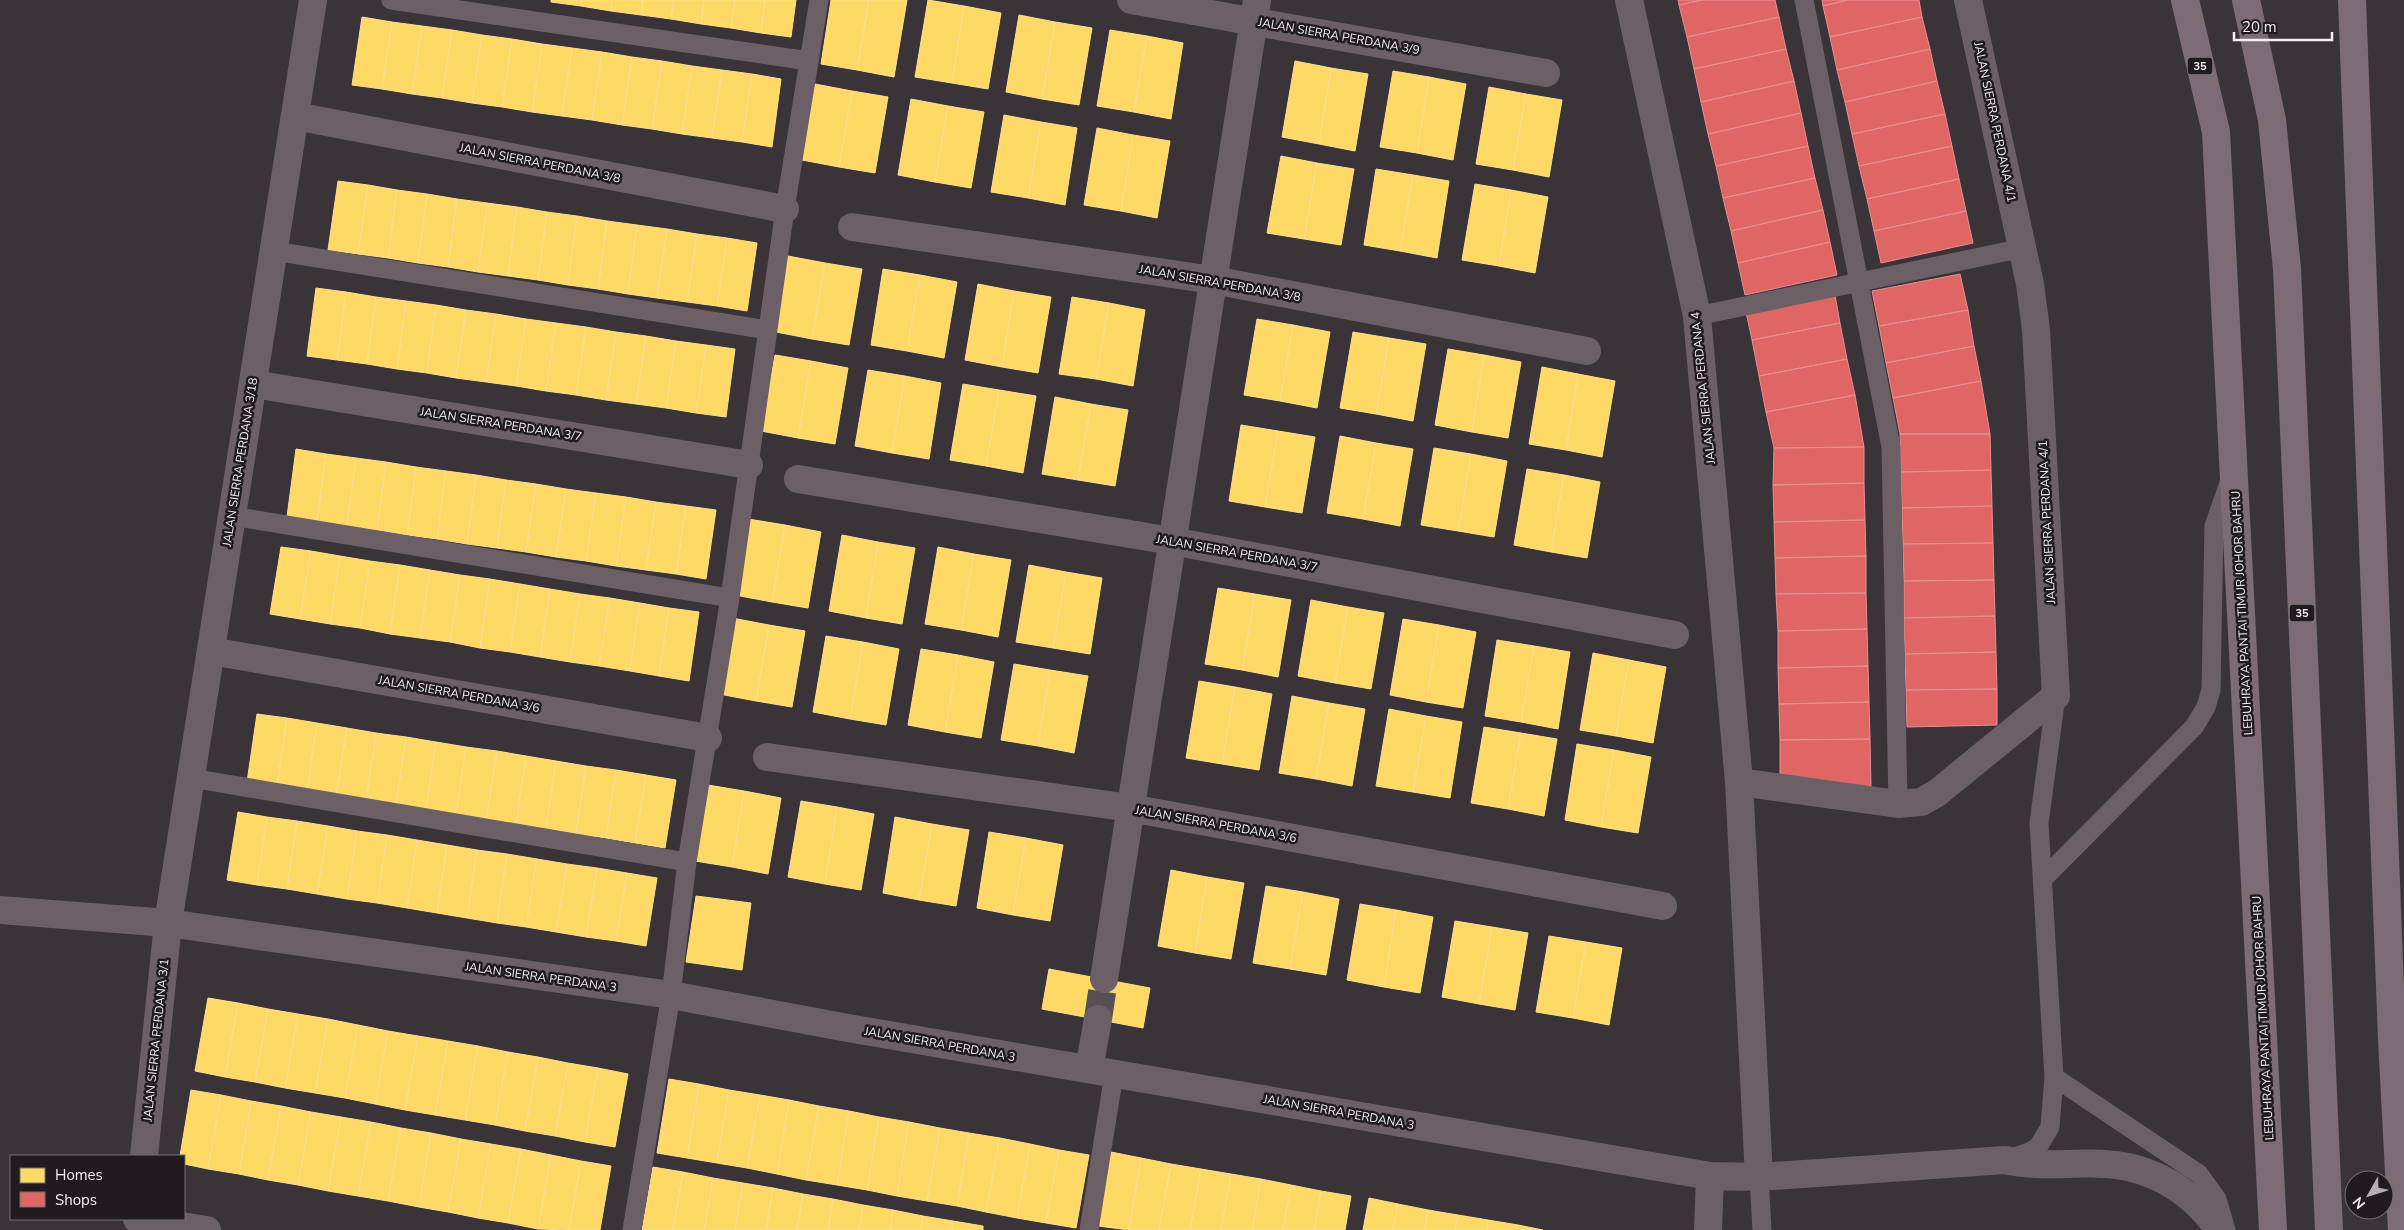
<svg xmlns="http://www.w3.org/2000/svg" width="2404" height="1230" viewBox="0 0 2404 1230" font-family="'Nunito Sans',sans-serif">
<rect width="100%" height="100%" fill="#3a3439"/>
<path fill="#ffd966" stroke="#fcdf91" d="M551 0H582L581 6 551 2Z
M582 0H612L611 11 581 6Z
M612 0H643L641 15 611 11Z
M643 0H674L671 19 641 15Z
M674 0H704L701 24 671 19Z
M704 0H735L731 28 701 24Z
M735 0H765L761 33 731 28Z
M765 0H796L791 37 761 33Z
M831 0H869L857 70 821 64Z
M869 0H907L894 77 857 70Z
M928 0 964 6 952 83 915 77Z
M964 6 1001 13 988 89 952 83Z
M1019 15 1055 22 1042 99 1006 92Z
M362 17 392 22 382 89 352 85Z
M392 22 422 26 412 94 382 89Z
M1055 22 1092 28 1079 105 1042 99Z
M422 26 452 30 442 98 412 94Z
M452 30 482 35 472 103 442 98Z
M1110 30 1147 36 1134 112 1097 106Z
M482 35 512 39 502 107 472 103Z
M1147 36 1183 43 1171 119 1134 112Z
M512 39 542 44 532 112 502 107Z
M542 44 572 48 562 116 532 112Z
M572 48 602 52 592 120 562 116Z
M602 52 632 57 622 125 592 120Z
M632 57 662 61 652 129 622 125Z
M662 61 692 66 682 134 652 129Z
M1295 61 1331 68 1319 144 1282 137Z
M692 66 722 70 712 138 682 134Z
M1331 68 1368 74 1355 151 1319 144Z
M722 70 752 74 742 142 712 138Z
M1393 71 1429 77 1417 153 1380 147Z
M752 74 781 79 772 147 742 142Z
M1429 77 1466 84 1453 160 1417 153Z
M815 84 852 91 839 167 802 160Z
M1489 87 1526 94 1513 170 1476 164Z
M852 91 888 97 875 173 839 167Z
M1526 94 1562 100 1549 177 1513 170Z
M911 99 948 106 935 182 898 175Z
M948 106 984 112 971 188 935 182Z
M1004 115 1041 122 1028 198 991 192Z
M1041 122 1077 128 1065 205 1028 198Z
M1097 128 1133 135 1121 211 1084 205Z
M1133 135 1170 141 1157 218 1121 211Z
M1281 156 1317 163 1304 239 1267 233Z
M1317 163 1354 169 1341 245 1304 239Z
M1376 169 1413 175 1400 251 1364 245Z
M1413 175 1449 181 1437 258 1400 251Z
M338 181 368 185 358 254 328 250Z
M1475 184 1511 190 1499 266 1462 260Z
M368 185 397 190 388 258 358 254Z
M397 190 427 194 418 263 388 258Z
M1511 190 1548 197 1535 273 1499 266Z
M427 194 457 199 448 267 418 263Z
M457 199 487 203 478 272 448 267Z
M487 203 517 207 508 276 478 272Z
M517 207 547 212 538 280 508 276Z
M547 212 577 216 568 285 538 280Z
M577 216 607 221 598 289 568 285Z
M607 221 637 225 628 294 598 289Z
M637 225 667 229 657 298 628 294Z
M667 229 697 234 687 302 657 298Z
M697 234 727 238 717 306 687 302Z
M727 238 757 243 747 311 717 306Z
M788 256 825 263 812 339 776 332Z
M825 263 862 269 849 345 812 339Z
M883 269 920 275 907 351 871 345Z
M920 275 957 282 944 358 907 351Z
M978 284 1014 291 1002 367 965 360Z
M316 288 346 292 337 360 307 356Z
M1014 291 1051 297 1038 373 1002 367Z
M346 292 376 297 367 364 337 360Z
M376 297 406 301 397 369 367 364Z
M1072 297 1109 303 1096 379 1059 374Z
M406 301 436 305 427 373 397 369Z
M1109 303 1145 310 1133 386 1096 379Z
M436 305 466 310 456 378 427 373Z
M466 310 496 314 486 382 456 378Z
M496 314 526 319 516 386 486 382Z
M526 319 556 323 546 391 516 386Z
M1257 319 1293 325 1280 401 1244 395Z
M556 323 586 327 576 395 546 391Z
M1293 325 1330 332 1317 408 1280 401Z
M586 327 616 332 606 400 576 395Z
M616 332 646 336 636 404 606 400Z
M1353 332 1389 338 1376 414 1340 408Z
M646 336 676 341 666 408 636 404Z
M1389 338 1426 344 1413 421 1376 414Z
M676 341 706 345 696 413 666 408Z
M706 345 735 349 726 417 696 413Z
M1448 349 1484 355 1472 432 1435 425Z
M775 355 811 361 798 438 761 431Z
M1484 355 1521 362 1508 438 1472 432Z
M811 361 848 368 835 444 798 438Z
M1542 367 1578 374 1566 450 1529 444Z
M868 370 905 376 892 453 855 446Z
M1578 374 1615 381 1602 457 1566 450Z
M905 376 941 383 929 459 892 453Z
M963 384 999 390 986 466 950 460Z
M999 390 1036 396 1023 473 986 466Z
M1055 397 1091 404 1078 480 1042 474Z
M1091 404 1128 410 1115 486 1078 480Z
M1241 425 1278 431 1265 507 1229 501Z
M1278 431 1315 437 1302 513 1265 507Z
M1340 436 1376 443 1363 519 1327 513Z
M1376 443 1413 449 1400 526 1363 519Z
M1434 448 1471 454 1458 531 1421 525Z
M296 449 326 454 317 522 287 517Z
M326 454 356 458 347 526 317 522Z
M1471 454 1507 461 1494 537 1458 531Z
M356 458 386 462 377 530 347 526Z
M386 462 416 467 407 535 377 530Z
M416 467 446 471 437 539 407 535Z
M1527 469 1564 475 1551 552 1514 545Z
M446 471 476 475 467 544 437 539Z
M476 475 506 480 497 548 467 544Z
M1564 475 1600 482 1587 558 1551 552Z
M506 480 536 484 526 552 497 548Z
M536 484 566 489 556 557 526 552Z
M566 489 596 493 586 561 556 557Z
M596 493 626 497 616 566 586 561Z
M626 497 656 502 646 570 616 566Z
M656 502 686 506 676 574 646 570Z
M686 506 716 510 706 579 676 574Z
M748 519 785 525 772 602 735 595Z
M785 525 821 532 808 608 772 602Z
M842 535 878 542 866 618 829 611Z
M878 542 915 548 902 624 866 618Z
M281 547 311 551 300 619 270 614Z
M938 547 974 554 961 630 925 624Z
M311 551 340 556 330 624 300 619Z
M974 554 1011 560 998 637 961 630Z
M340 556 370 561 360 628 330 624Z
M370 561 400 565 390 634 360 628Z
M400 565 430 570 420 638 390 634Z
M1029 565 1066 572 1053 648 1016 642Z
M430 570 460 575 450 642 420 638Z
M1066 572 1102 578 1090 654 1053 648Z
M460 575 490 579 480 648 450 642Z
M490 579 520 584 510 652 480 648Z
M520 584 550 589 540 657 510 652Z
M1218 588 1255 594 1242 670 1205 664Z
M550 589 580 594 570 662 540 657Z
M580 594 610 598 599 666 570 662Z
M1255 594 1291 600 1278 677 1242 670Z
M610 598 640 603 630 671 599 666Z
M1311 600 1348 607 1335 683 1298 676Z
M640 603 669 608 659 676 630 671Z
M1348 607 1384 613 1371 689 1335 683Z
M669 608 699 612 689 681 659 676Z
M732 618 769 625 756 701 719 694Z
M1403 619 1439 625 1426 702 1390 695Z
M769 625 805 631 792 707 756 701Z
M1439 625 1476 632 1463 708 1426 702Z
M826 636 863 642 850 719 813 712Z
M1497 640 1534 646 1521 722 1485 716Z
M863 642 899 649 886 725 850 719Z
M1534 646 1570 652 1558 729 1521 722Z
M921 649 958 655 945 732 908 725Z
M1593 653 1629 660 1616 736 1580 730Z
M958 655 994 662 981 738 945 732Z
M1629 660 1666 667 1653 743 1616 736Z
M1014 664 1050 670 1038 746 1001 740Z
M1050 670 1088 676 1074 753 1038 746Z
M1199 681 1235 687 1222 764 1186 758Z
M1235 687 1272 694 1259 770 1222 764Z
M1292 696 1329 703 1316 779 1279 773Z
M1329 703 1365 709 1352 786 1316 779Z
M1389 709 1426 716 1413 792 1376 786Z
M257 714 287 718 277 786 247 782Z
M1426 716 1462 722 1450 798 1413 792Z
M287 718 317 723 307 791 277 786Z
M317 723 347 728 336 796 307 791Z
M1484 727 1521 733 1508 809 1471 803Z
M347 728 376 733 366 801 336 796Z
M376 733 406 737 396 805 366 801Z
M1521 733 1557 739 1544 816 1508 809Z
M406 737 436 742 426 810 396 805Z
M436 742 466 747 456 815 426 810Z
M1577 744 1614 750 1601 827 1565 820Z
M466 747 497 751 486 820 456 815Z
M1614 750 1651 757 1638 833 1601 827Z
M497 751 526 756 516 824 486 820Z
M526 756 556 761 546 829 516 824Z
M556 761 586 766 576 834 546 829Z
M586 766 616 770 606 838 576 834Z
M616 770 646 775 635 843 606 838Z
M646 775 676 780 665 848 635 843Z
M708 785 744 791 732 867 695 861Z
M744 791 781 798 768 874 732 867Z
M801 801 837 807 825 884 788 877Z
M837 807 874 814 861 890 825 884Z
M238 812 267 817 257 885 227 880Z
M267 817 297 821 287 889 257 885Z
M895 817 932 824 919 900 883 893Z
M297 821 328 826 317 894 287 889Z
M932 824 969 830 956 906 919 900Z
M328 826 357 831 347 899 317 894Z
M357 831 387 835 377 903 347 899Z
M989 832 1026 838 1013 915 977 908Z
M387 835 417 840 407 908 377 903Z
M1026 838 1063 845 1050 921 1013 915Z
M417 840 447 845 437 913 407 908Z
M447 845 477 850 467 918 437 913Z
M477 850 507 854 497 923 467 918Z
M507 854 537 859 526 927 497 923Z
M537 859 567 864 556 932 526 927Z
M567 864 597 868 586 937 556 932Z
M597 868 627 873 616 941 586 937Z
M1171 870 1207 877 1195 953 1158 946Z
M627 873 657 878 646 946 616 941Z
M1207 877 1244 883 1231 959 1195 953Z
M1266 886 1303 892 1290 969 1253 963Z
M1303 892 1339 899 1326 975 1290 969Z
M696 896 751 903 742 970 686 962Z
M1360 904 1396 910 1384 987 1347 980Z
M1396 910 1433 917 1420 993 1384 987Z
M1455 921 1492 927 1479 1004 1442 997Z
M1492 927 1528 933 1515 1010 1479 1004Z
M1549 936 1586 942 1573 1018 1536 1012Z
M1586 942 1622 948 1609 1025 1573 1018Z
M1049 969 1150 988 1143 1028 1042 1009Z
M208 998 238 1003 225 1077 195 1071Z
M238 1003 268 1009 255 1082 225 1077Z
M268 1009 298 1014 285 1088 255 1082Z
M298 1014 328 1019 315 1093 285 1088Z
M328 1019 358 1025 345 1098 315 1093Z
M358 1025 388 1031 375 1104 345 1098Z
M388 1031 418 1036 405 1110 375 1104Z
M418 1036 448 1041 435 1115 405 1110Z
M448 1041 478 1046 465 1120 435 1115Z
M478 1046 508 1052 495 1125 465 1120Z
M508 1052 538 1057 525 1131 495 1125Z
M538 1057 568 1063 555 1136 525 1131Z
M568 1063 598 1068 585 1142 555 1136Z
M598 1068 628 1074 615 1147 585 1142Z
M669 1079 699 1084 687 1158 657 1153Z
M699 1084 729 1090 717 1163 687 1158Z
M191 1090 221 1095 208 1169 184 1164V1156H180Z
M729 1090 760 1095 747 1168 717 1163Z
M221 1095 251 1101 239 1174 208 1169Z
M760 1095 789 1100 777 1174 747 1168Z
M789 1100 819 1106 806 1180 777 1174Z
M251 1101 281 1106 268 1180 239 1174Z
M281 1106 311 1112 298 1185 268 1180Z
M819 1106 849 1111 837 1185 806 1180Z
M849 1111 879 1117 867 1190 837 1185Z
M311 1112 341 1117 328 1191 298 1185Z
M341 1117 371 1122 358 1196 328 1191Z
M879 1117 909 1122 897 1196 867 1190Z
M371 1122 401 1128 388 1201 358 1196Z
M909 1122 940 1128 927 1201 897 1196Z
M401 1128 431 1133 419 1207 388 1201Z
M940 1128 969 1133 957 1206 927 1201Z
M431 1133 461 1139 448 1212 419 1207Z
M969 1133 1000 1138 986 1212 957 1206Z
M1000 1138 1030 1144 1017 1218 986 1212Z
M461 1139 491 1144 478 1218 448 1212Z
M491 1144 521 1149 508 1223 478 1218Z
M1030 1144 1059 1150 1046 1223 1017 1218Z
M521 1149 551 1155 538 1229 508 1223Z
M1059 1150 1089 1155 1076 1228 1046 1223Z
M1111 1152 1141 1158 1129 1230 1098 1226Z
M551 1155 581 1161 569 1230 538 1229Z
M1141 1158 1171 1164 1159 1230H1129Z
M581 1161 611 1166 600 1230H569Z
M1171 1164 1201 1169 1190 1230H1159Z
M653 1167 683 1172 673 1230H642Z
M1201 1169 1231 1174 1221 1230H1190Z
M683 1172 713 1178 704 1230H673Z
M1231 1174 1261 1179 1252 1230H1221Z
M713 1178 743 1183 735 1230H704Z
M1261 1179 1291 1185 1283 1230H1252Z
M743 1183 773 1188 766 1230H735Z
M1291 1185 1321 1191 1314 1230H1283Z
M773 1188 803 1194 797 1230H766Z
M1321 1191 1351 1196 1345 1230H1314Z
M803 1194 833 1199 828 1230H797Z
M1369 1198 1398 1204 1393 1230H1363Z
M833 1199 863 1205 859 1230H828Z
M1398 1204 1428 1210 1425 1230H1393Z
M863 1205 893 1210 890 1230H859Z
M893 1210 923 1216 921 1230H890Z
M1428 1210 1458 1215 1455 1230H1425Z
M1458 1215 1488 1220 1487 1230H1455Z
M923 1216 953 1221 952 1230H921Z
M1488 1220 1518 1225 1517 1230H1487Z
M953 1221 983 1226V1230H952Z
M1518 1225 1543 1230H1517Z"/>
<path fill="#e06666" stroke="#e68f91" d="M1678 0H1702L1679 5Z
M1702 0H1775L1779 17 1687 37 1679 5Z
M1822 0H1848L1823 6Z
M1848 0H1919L1922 17 1830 37 1823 6Z
M1779 17 1786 49 1694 69 1687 37Z
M1922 17 1930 49 1837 70 1830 37Z
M1786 49 1794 81 1701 102 1694 69Z
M1930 49 1937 81 1845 102 1837 70Z
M1794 81 1801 113 1708 134 1701 102Z
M1937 81 1945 114 1852 134 1845 102Z
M1801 113 1808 146 1716 166 1708 134Z
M1945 114 1952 146 1859 166 1852 134Z
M1808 146 1815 178 1723 198 1716 166Z
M1952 146 1959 179 1867 199 1859 166Z
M1815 178 1823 210 1731 231 1723 198Z
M1959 179 1966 211 1874 231 1867 199Z
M1823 210 1830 242 1738 263 1731 231Z
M1966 211 1973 243 1881 263 1874 231Z
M1830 242 1837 275 1745 295 1738 263Z
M1960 274 1968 310 1879 326 1872 291Z
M1835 295 1840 323 1752 340 1746 312Z
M1968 310 1974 346 1886 363 1879 326Z
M1840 323 1847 359 1759 376 1752 340Z
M1974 346 1981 381 1893 398 1886 363Z
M1847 359 1855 395 1766 412 1759 376Z
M1981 381 1990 434H1900L1893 398Z
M1855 395 1864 447 1774 448 1766 412Z
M1900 434H1990L1991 470 1901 472Z
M1864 447V483L1773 485 1774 448Z
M1991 470 1992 506 1902 508 1901 472Z
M1864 483 1865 520 1774 522 1773 485Z
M1992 506 1993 543 1903 544 1902 508Z
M1865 520 1866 556 1775 558 1774 522Z
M1993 543 1994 580 1904 581 1903 544Z
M1866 556V593L1776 594 1775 558Z
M1994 580 1995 616 1904 618V581Z
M1866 593 1867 629 1778 631 1776 594Z
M1995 616 1996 652 1905 654 1904 618Z
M1867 629 1868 666 1778 668V631Z
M1996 652 1997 689 1906 690 1905 654Z
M1868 666 1869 702 1779 704 1778 668Z
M1997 689V725L1907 727 1906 690Z
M1869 702 1870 739 1780 740 1779 704Z
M1870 739 1871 788 1780 775V740Z"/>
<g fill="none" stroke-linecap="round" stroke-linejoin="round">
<path stroke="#565055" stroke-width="28" stroke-dasharray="28 14" stroke-linecap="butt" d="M1098 1019 1104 979"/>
<path stroke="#6c6066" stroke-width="19" d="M391 0 809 61
M1804 0 1891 447 1898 804
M274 251 768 330
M1697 316 2023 248
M232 516 730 598
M191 778 687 862
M2043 879 2194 727 2206 707 2211 690 2214 526 2230 480
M2054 1077 2199 1174 2217 1199 2226 1230
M2009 1159 2029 1152 2038 1147 2050 1127 2054 1077 2039 823 2056 696
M1759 1177 1762 1230
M632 1230 671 995 687 862 730 598 785 209 819 0
M1089 1230 1114 1074"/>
<path stroke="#6c6066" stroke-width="28" d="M1131 0 1546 73
M1629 0 1697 316 1739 782 1759 1177
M295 116 785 209
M852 227 1213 280 1587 351
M253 384 749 465
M798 479 1172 541 1675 635
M211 651 708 738
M767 757 1130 808 1663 906
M1739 782 1898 804 1921 802 1937 793 2056 696 2036 330 2030 284 1968 0
M0 910 168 923 671 995 848 1028 1710 1176 1759 1177 2005 1160C2039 1168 2070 1162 2104 1164 2151 1166 2193 1191 2219 1230
M1104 979 1257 0
M1089 1069 1098 1019
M144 1156 168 923 313 0
M137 1219 207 1230
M1708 1230 1710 1176"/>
<path stroke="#7d6c75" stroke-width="28" d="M2185 0 2216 132 2273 1230
M2246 0 2272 120 2287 269 2329 1230
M2352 0 2392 1039 2402 1230"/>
</g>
<g text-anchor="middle" stroke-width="5" stroke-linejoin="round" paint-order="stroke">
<g fill="#201b1f" stroke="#b5afb4" stroke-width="1">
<rect x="2187.5" y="57.5" width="25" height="17" rx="4"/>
<rect x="2289.5" y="604.5" width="25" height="17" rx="4"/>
</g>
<g font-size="11" font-weight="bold" fill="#f5eef4">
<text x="2200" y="70">35</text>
<text x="2302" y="617">35</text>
</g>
<g font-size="12" fill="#f5eef4" stroke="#201b1f">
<text transform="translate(1339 36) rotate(10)" y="4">JALAN SIERRA PERDANA 3/9</text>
<text transform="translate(1995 122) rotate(78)" y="4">JALAN SIERRA PERDANA 4/1</text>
<text transform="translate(540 163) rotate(11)" y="4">JALAN SIERRA PERDANA 3/8</text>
<text transform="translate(1220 283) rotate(10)" y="4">JALAN SIERRA PERDANA 3/8</text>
<text transform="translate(1703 388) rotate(-96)" y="4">JALAN SIERRA PERDANA 4</text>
<text transform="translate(501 424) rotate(9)" y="4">JALAN SIERRA PERDANA 3/7</text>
<text transform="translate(240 462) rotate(-81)" y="4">JALAN SIERRA PERDANA 3/18</text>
<text transform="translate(2047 522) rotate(-93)" y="4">JALAN SIERRA PERDANA 4/1</text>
<text transform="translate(1237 553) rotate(10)" y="4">JALAN SIERRA PERDANA 3/7</text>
<text transform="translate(2242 613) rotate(-93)" y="4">LEBUHRAYA PANTAI TIMUR JOHOR BAHRU</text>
<text transform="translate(459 694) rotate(10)" y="4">JALAN SIERRA PERDANA 3/6</text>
<text transform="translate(1216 824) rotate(10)" y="4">JALAN SIERRA PERDANA 3/6</text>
<text transform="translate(541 977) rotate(8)" y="4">JALAN SIERRA PERDANA 3</text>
<text transform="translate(2263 1018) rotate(-93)" y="4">LEBUHRAYA PANTAI TIMUR JOHOR BAHRU</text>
<text transform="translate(156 1040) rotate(-84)" y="4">JALAN SIERRA PERDANA 3/1</text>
<text transform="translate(940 1044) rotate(10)" y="4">JALAN SIERRA PERDANA 3</text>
<text transform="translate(1339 1112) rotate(10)" y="4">JALAN SIERRA PERDANA 3</text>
</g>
</g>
<rect x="10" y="1155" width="175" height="65" fill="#201b1f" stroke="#756f74"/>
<rect x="20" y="1168" width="25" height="15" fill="#ffd966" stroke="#756f74"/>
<text x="55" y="1180" font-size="15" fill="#f5eef4">Homes</text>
<rect x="20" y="1192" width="25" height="15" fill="#e06666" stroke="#756f74"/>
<text x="55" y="1205" font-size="15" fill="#f5eef4">Shops</text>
<g transform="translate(2369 1195) rotate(231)"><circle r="24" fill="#201b1f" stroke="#756f74"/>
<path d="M0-4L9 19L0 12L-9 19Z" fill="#b4adb3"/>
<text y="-8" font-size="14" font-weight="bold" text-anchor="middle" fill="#f5eef4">N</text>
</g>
<path d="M2234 32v8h98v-8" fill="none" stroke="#f5eef4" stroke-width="2.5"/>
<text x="2242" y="32" font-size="15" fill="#f5eef4" stroke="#201b1f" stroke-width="4" paint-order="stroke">20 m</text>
</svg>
